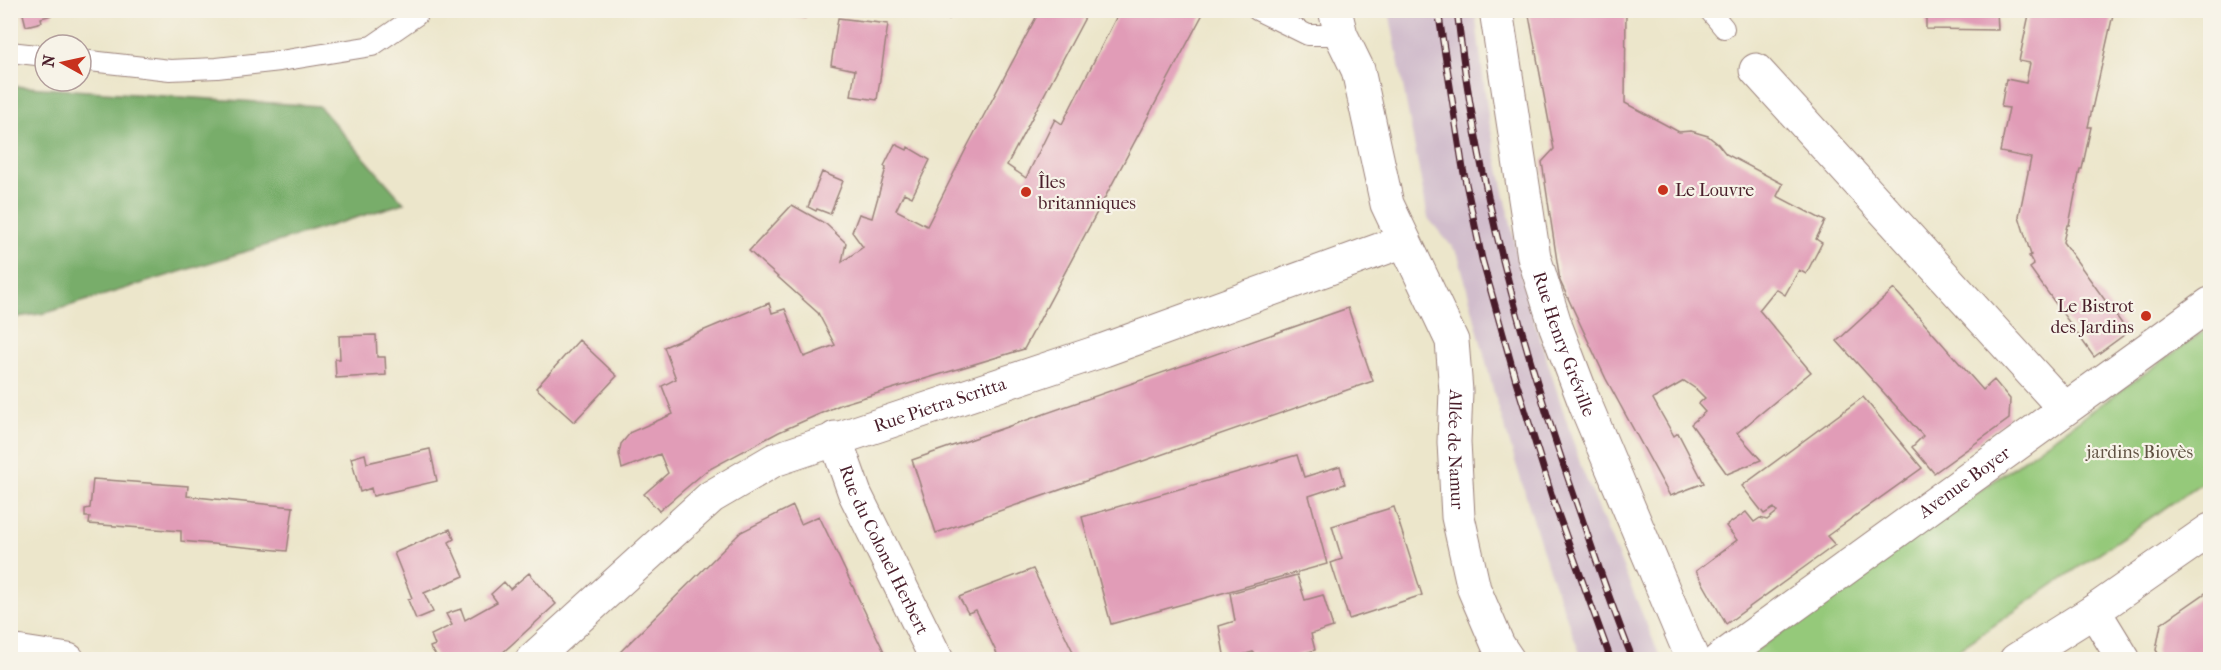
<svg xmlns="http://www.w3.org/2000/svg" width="2221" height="670" viewBox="0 0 2221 670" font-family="'IM FELL French Canon',serif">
<rect width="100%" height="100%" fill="#f7f3e8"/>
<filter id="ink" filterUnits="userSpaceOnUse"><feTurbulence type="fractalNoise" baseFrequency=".0167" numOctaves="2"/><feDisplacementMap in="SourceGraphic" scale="12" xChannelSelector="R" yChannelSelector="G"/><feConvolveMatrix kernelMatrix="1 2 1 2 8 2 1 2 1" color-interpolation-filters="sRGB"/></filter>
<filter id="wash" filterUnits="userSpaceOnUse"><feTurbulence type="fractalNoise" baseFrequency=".008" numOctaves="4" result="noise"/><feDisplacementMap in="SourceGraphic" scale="24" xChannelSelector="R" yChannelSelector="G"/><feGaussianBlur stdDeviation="1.35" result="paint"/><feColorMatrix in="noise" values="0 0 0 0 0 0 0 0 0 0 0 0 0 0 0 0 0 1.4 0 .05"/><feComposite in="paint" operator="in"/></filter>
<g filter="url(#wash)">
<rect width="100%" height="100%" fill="#ece6cb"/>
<path fill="#d1bdcc" d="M1389 11H1475L1488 116 1526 295 1582 469 1661 659H1582L1547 564 1494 393 1458 254 1428 218Z"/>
<path fill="#95c97a" stroke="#707452" stroke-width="1.5" d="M2210 327V477L1945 659 1750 660 1748 656Z"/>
<path fill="#78ad6a" stroke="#61664a" stroke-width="1.5" d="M11 86 319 106 404 203 46 313 11 318Z"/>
<g id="blocks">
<path fill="#e19cb7" d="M22 10H51L52 15 41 18 42 22 26 26Z
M789 10H807L805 18 788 15Z
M935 10H950L949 19 934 17Z
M1040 10H1089L1007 165 1026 178 1055 119 1062 124 1120 10H1205L1024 349 842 404 779 432 706 471 659 511 644 494 668 473 660 454 622 469 619 454 621 444 631 432 673 414 662 386 676 379 664 347 769 303 772 313 785 309 804 357 835 345 818 313 749 251 792 205 826 224 846 243 842 262 863 247 852 232 859 214 872 218 886 168 884 166 895 144 907 150 908 147 930 160 912 197 904 193 896 210 927 226 968 145Z
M1528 10H1626L1625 103 1679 132 1691 131 1708 136 1718 144 1726 154 1783 184 1777 196 1825 221 1816 239 1822 243 1806 274 1799 270 1785 295 1776 289 1759 310 1811 372 1737 433 1761 460 1727 474 1691 424 1705 412 1698 404 1705 398 1696 389 1684 381 1653 399 1674 436 1678 433 1704 483 1670 496 1606 379 1560 281 1542 162 1554 149Z
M1926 10H1997L1998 30 1926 29Z
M2030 10H2114L2088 127H2091L2082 169H2080L2069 225H2067L2063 242 2128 332 2094 357 2030 268 2034 265 2029 256 2031 255 2019 216 2031 158 2000 152 2009 108 2001 107 2006 79 2026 83 2030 63 2019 61Z
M838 18 888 24 877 100 851 96 855 70 831 65Z
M822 172 843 181 830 214 817 209 816 211 808 207Z
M1894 289 1983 390 1994 380 2010 399 2009 419 1934 473 1912 447 1923 436 1837 341Z
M1348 308 1373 381 936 533 912 460Z
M376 335 377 357H385L386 375 336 378 335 359H340L339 336Z
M579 340 617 376 574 422 536 388Z
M1863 397 1922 468 1827 536 1835 545 1726 624 1696 571 1737 540 1726 526 1746 512 1754 522 1760 518 1767 520 1777 512 1774 508 1764 514 1742 486Z
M430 449 437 481 373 496 371 488 360 492 351 458 365 454 367 463Z
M1297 455 1304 477 1340 466 1345 484 1309 496 1327 564 1111 624 1082 517Z
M93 479 188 486 187 496 293 507 287 551 181 541V531L89 524 90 517H85V509L90 508Z
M793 506 801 524 819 516 888 660H612L741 532Z
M1394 507 1422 595 1349 619 1331 563 1342 559 1332 526Z
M450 529 454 539 449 542 464 576 424 593 433 612 416 619 408 600 412 598 394 553Z
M1033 569 1077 660H1000L976 610 968 613 959 597Z
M529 573 556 604 499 656 494 660H439L433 651 431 650 430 647 435 645 431 635 452 625 446 614 461 609 465 620 497 602 491 594 504 582 510 589Z
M1297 575 1305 600 1323 595 1333 627 1311 634 1315 650 1284 660H1255L1253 652 1225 660 1219 626 1235 621 1230 593Z
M2210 590V660H2162L2156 650 2161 624Z"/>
</g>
</g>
<g filter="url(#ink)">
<use href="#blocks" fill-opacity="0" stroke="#9b827b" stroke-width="1.5"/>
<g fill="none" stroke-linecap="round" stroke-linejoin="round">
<defs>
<path id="lane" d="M1257 10 1308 35H1341
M1709 10 1724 28
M10 52 45 56
M81 60 170 70 217 68 280 61 372 46 417 15"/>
<g id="street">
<path id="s1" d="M1335 10 1341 35 1358 70 1387 204 1452 341 1456 391 1454 442 1458 517 1474 589 1498 645 1508 660"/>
<path d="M1756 70 2064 408"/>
<path id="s2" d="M835 438 855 494 937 660"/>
<path d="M2094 611 2124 660"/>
<path d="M10 651 68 660"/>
<path id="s3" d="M532 660 711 497 774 460 1104 350 1404 241"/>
<path id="s4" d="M1719 660 2210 304"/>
</g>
<g id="primary">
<path id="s5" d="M1496 10 1534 257 1556 327 1586 406 1693 660"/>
<path d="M2016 660 2094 611 2210 530"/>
</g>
</defs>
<use href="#lane" stroke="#9b827b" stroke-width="22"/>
<use href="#street" stroke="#9b827b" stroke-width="35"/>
<use href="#primary" stroke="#9b827b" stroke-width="35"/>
<use href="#lane" stroke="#fff" stroke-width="20"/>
<use href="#street" stroke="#fff" stroke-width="33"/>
<use href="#primary" stroke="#fff" stroke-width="33"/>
<defs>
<path id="rail" d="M1438 10 1463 169 1482 259 1516 381 1554 503 1611 660
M1457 10C1476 181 1522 348 1579 510 1596 560 1613 610 1633 660"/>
</defs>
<use href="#rail" stroke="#4a1f2b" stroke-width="7"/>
<use href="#rail" stroke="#f7f3e8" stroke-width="4.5" stroke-dasharray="14" stroke-linecap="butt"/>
</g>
</g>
<g fill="#c8321e" stroke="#f7f3e8" stroke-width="2">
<circle cx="1663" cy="190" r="6"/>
<circle cx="1026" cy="192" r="6"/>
<circle cx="2146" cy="316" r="6"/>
</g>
<g text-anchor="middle" stroke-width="4.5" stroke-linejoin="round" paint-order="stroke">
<g font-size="18" fill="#4a1f2b" stroke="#f7f3e8" text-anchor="start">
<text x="1038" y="188">Îles<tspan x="1038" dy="21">britanniques</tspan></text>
<text x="1675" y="196">Le Louvre</text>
<text x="2134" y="312" text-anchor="end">Le Bistrot<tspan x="2134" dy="21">des Jardins</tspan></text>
</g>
<g font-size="18" fill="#4a1f2b" stroke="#f7f3e8">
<text dy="6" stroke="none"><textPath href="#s5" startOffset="342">Rue Henry Gréville</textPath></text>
<text dy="6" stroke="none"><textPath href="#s3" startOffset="490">Rue Pietra Scritta</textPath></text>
<text dy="6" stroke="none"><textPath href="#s1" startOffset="462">Allée de Namur</textPath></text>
<text dy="6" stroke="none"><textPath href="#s4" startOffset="303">Avenue Boyer</textPath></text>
<text dy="6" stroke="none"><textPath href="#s2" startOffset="122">Rue du Colonel Herbert</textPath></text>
</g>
<g font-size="18" fill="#605243" stroke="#f7f3e8">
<text x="2140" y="458">jardins Biovès</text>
</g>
</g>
<rect width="2221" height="670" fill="none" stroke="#f7f3e8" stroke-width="36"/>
<g transform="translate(63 63) rotate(278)"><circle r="28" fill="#f7f3e8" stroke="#b29e9c" stroke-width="1.5"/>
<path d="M0-4.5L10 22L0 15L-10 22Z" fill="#c8321e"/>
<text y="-9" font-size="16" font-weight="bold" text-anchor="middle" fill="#4a1f2b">N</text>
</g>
</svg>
